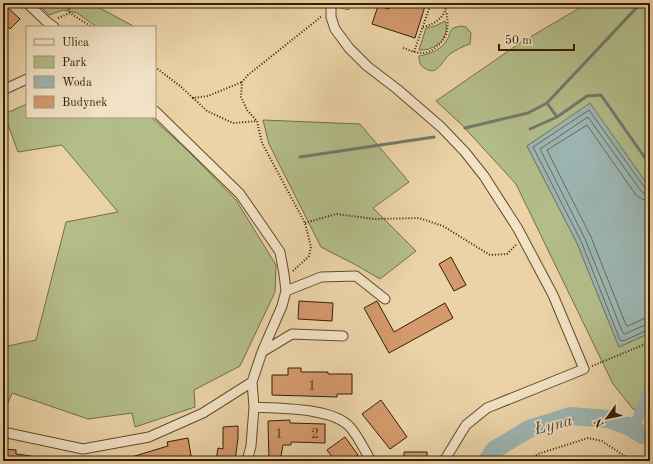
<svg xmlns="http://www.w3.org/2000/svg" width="653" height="464" viewBox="0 0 653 464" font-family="'Old Standard TT',serif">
<rect width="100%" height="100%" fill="#ebd3a7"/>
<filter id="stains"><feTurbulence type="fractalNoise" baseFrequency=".005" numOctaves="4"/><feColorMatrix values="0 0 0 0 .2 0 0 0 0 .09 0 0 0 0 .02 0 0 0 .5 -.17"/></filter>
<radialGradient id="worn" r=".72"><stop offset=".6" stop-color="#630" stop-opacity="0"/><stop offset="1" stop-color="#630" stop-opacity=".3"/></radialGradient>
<path fill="#b3bd8a" stroke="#736e46" d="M37 3H95L98 7 135 27H97L77 13 63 10 49 15Z
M588 3H650V188L590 104 527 146 577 243 619 347 650 333V416L633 409 613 384 516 184 462 125 436 101 520 43Z
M445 21C446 24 447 28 446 31 444 43 431 51 419 50L426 28 435 26Z
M461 26 466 27 471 33 470 44C463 46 456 50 450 54 442 60 438 76 426 69 420 66 419 62 419 56 431 54 443 49 448 38 450 35 449 32 452 29 454 27 458 27 461 26Z
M27 104V117H151L188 151 236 200 276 265 275 292 240 366 194 390 195 407 135 427 132 413 88 419 12 393 3 416V347L36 340 66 222 118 212 62 145 18 152 4 114Z
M263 120 360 124 409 182 373 208 416 251 380 279 356 265 321 247 269 144Z"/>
<path fill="#9cb5b2" stroke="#72796b" d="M590 103 650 188V333L619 347 577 243 527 146Z"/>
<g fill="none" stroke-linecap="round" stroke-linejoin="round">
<path stroke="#686a5a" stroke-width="1" d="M650 190 645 188 589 110 533 147 581 241 620 340 623 341 650 329
M650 195 645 194 641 191 588 117 540 149 585 239 623 333 625 334 645 325 650 324
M650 201 642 199 636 195 587 125 547 150 591 237 626 325 628 326 643 319 650 318"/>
<path stroke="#72796b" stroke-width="3" d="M547 103 557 117
M465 128 528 113 547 103 641 3
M530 129 557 117 587 96 601 95 650 165
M300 157 434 137"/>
<path stroke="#9cb5b2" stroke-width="11" d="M630 427 638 419 650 384"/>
<path stroke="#9cb5b2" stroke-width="18" d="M487 461 494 450 529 429 570 416 609 419 630 427 643 435 650 437"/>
</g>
<path fill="#d4996d" stroke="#331f01" d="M3 3 20 19 10 29 3 22Z
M391 3H426L415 38 372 24 378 6 389 9Z
M451 257 466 285 454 291 439 264Z
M299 301 333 303 332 321 298 319Z
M377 301 394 332 445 303 453 318 389 353 364 308Z
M288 368H301V372H328V374H352V394H337V397L272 395V375H288Z
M381 400 407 437 390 449 362 414Z
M290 420V423L325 424V443L291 442V445H283L280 461H269L268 421Z
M238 426V438L235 461H216L218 448 223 449V427Z
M345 437 358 455 350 461H335L327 450Z
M188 438 192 461H125V459L168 446 167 442Z
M3 449 16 450V454L31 456V461H3Z
M404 452H427V461H404Z"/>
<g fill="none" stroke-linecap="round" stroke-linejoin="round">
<defs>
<path id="lane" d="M334 3 347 7"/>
<path id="street" d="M27 3 47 22 54 27
M331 3V17L335 29 349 48 367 66 397 89 441 127 465 152 484 176 518 229 553 295 584 369 487 408 466 425 444 461
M3 90 27 79
M155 111 240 194 280 252 284 274 286 291 282 306 262 352 252 382 254 407 251 446 247 461
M286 291 321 277 356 276 385 299
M262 352 292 334 343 336
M254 407C279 409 332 407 350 427 358 436 365 451 371 461
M3 432 83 449 149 437 203 413 252 382"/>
</defs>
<use href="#lane" stroke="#614c2a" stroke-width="6"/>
<use href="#street" stroke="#614c2a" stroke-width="11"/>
<path stroke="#331f01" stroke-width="2" stroke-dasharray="1 2" stroke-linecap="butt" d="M67 3 70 13
M58 18 70 13 92 27
M423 27C436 24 445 17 447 3
M403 48C409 50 416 53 422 53 427 53 432 51 436 47 449 38 449 25 446 11
M414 52 431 3
M155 67 180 86 193 98 208 96 242 82
M193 98 207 111 233 123 257 121
M305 223 336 214 375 219 419 218 443 226 490 255 507 254 517 244
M293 271 309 256 311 247 305 223 262 143 257 121 247 110 241 97 242 82 248 75 322 16
M592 366 648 343
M529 461 538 454 588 438 602 441 632 461"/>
<use href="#lane" stroke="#f2e2c6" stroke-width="4.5"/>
<use href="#street" stroke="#f2e2c6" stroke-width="9"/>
</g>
<g text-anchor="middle" stroke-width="3" stroke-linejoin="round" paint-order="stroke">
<g font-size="14" fill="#5b3e1c">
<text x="312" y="390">1</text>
<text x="279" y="438">1</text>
<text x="315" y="438">2</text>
</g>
<g font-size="17" font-style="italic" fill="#524c36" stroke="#f2e2c6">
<text transform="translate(553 424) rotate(-14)" y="6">Łyna</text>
</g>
</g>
<rect width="653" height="464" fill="none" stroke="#ebd3a7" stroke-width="16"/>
<rect x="4" y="4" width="645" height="456" fill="none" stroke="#331f01" stroke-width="2"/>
<rect x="8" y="8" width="637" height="448" fill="none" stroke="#331f01"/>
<rect x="26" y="26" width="130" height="92" fill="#f2e2c6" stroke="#a69477"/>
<rect x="34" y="39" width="20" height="6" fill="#f2e2c6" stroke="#a69477"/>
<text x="62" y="46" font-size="12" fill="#331f01">Ulica</text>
<rect x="34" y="56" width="20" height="12" fill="#b3bd8a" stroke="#a69477"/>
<text x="62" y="66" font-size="12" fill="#331f01">Park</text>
<rect x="34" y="76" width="20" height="12" fill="#9cb5b2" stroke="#a69477"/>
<text x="62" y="86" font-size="12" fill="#331f01">Woda</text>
<rect x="34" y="96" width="20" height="12" fill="#d4996d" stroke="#a69477"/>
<text x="62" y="106" font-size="12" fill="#331f01">Budynek</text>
<g transform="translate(607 418) rotate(237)" stroke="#f2e2c6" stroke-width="3" paint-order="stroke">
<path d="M0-3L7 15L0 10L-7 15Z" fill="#331f01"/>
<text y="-6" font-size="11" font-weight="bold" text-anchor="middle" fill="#331f01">N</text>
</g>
<path d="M499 44v6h75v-6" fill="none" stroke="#331f01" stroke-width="2"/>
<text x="505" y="44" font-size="12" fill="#331f01" stroke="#f2e2c6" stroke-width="3" paint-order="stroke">50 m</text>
<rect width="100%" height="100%" filter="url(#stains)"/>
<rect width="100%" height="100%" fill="url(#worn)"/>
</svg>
